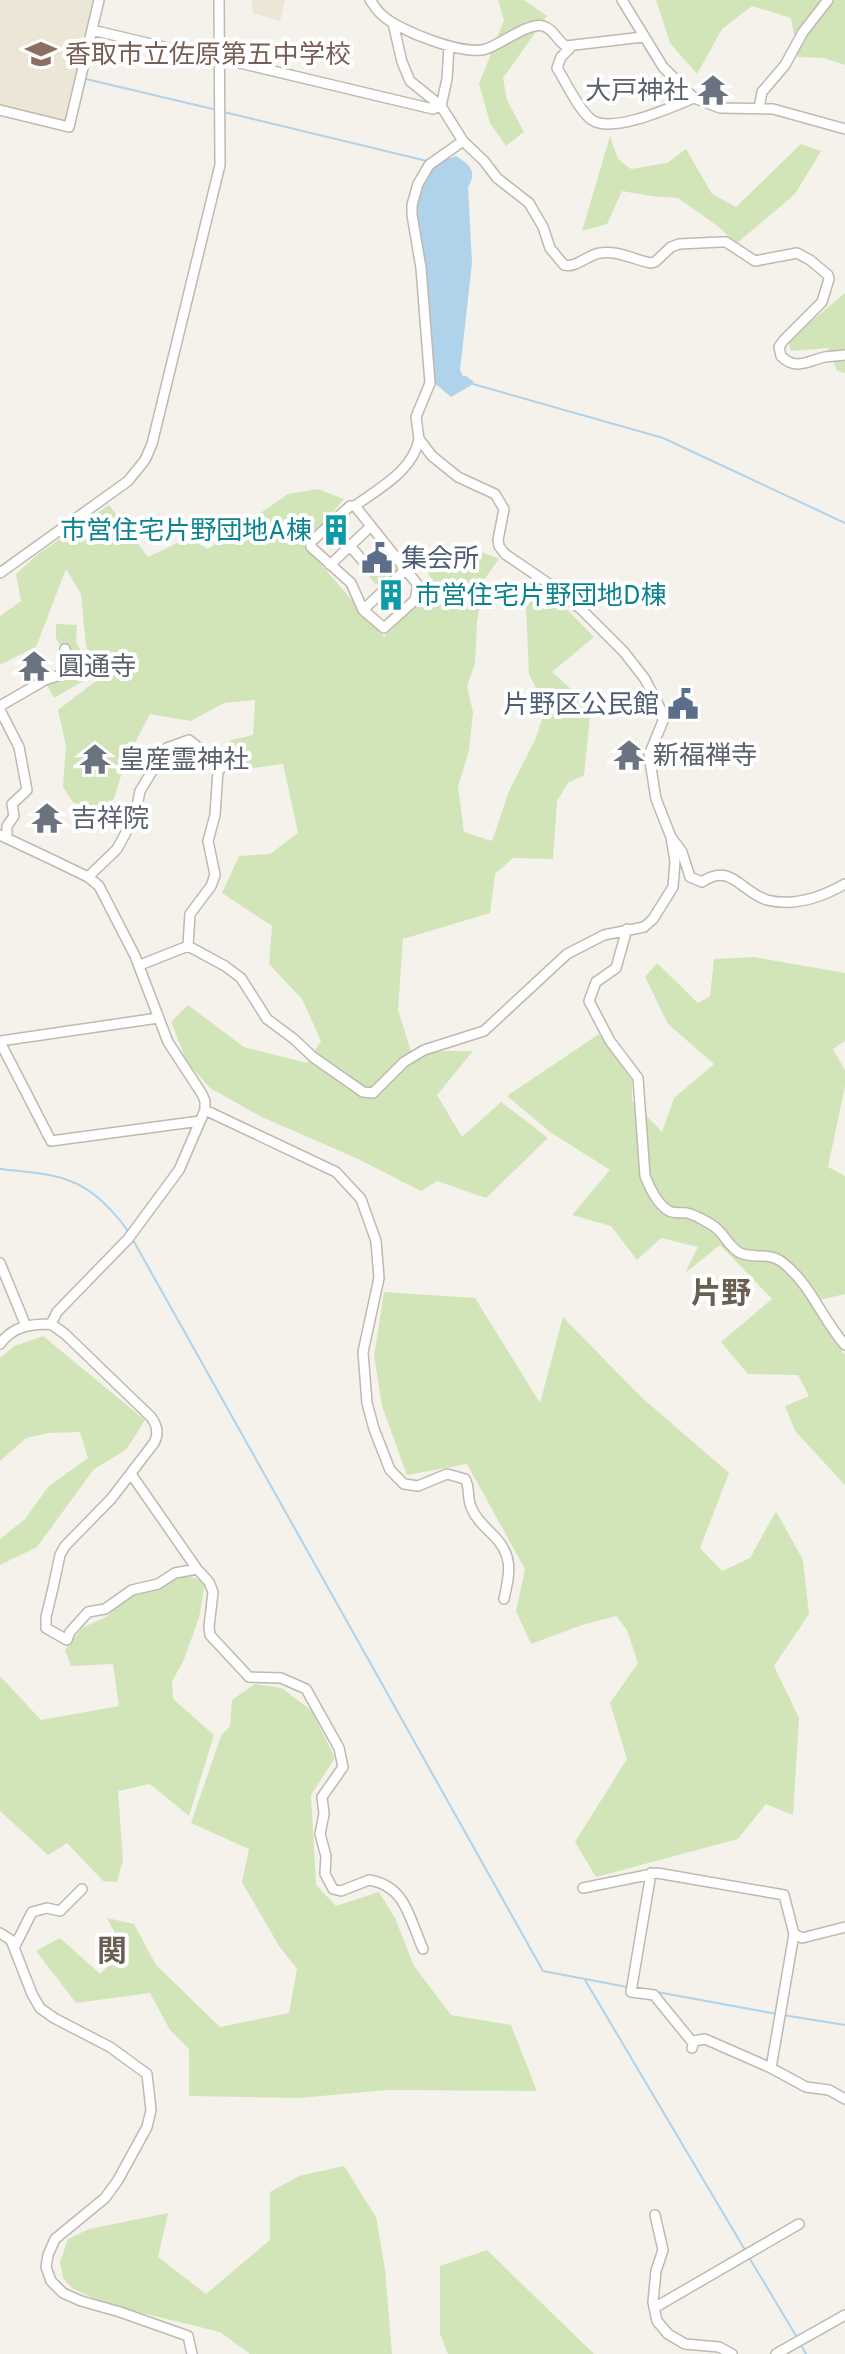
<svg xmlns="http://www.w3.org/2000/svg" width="845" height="2354" viewBox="0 0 845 2354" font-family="Overpass,'Noto Sans JP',sans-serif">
<rect width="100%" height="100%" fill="#f5f2ec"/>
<path fill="#ece6d7" d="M0 0H95L64 123 0 108Z
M252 0H285L280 21 253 13Z"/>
<path fill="#d1e5b9" d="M498 0H524L547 16 503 78 507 100 524 132 506 146 490 123 479 84 504 20Z
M656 0H845V65L824 58 798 57 791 18 752 6 722 29 697 74 670 43Z
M610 136 618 159 631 169 667 163 686 149 712 194 736 207 801 144 821 151 795 194 736 244 719 227 678 198 651 196 622 191 607 224 582 231Z
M845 293V373L837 371 828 348 791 351 788 341Z
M318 489 344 499 304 545 384 637 428 594 430 577 425 566 466 546 499 559 483 581 477 623 475 664 467 686 473 712 469 751 458 786 464 832 492 841 509 791 535 740 546 707 529 674 526 607 541 590 550 592 594 637 552 672 591 707 584 775 568 783 557 801 553 859 513 858 495 874 490 913 403 939 398 1010 411 1051H473L437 1095 462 1137 501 1102 548 1138 486 1198 437 1181 421 1191 358 1159 262 1117 210 1088 187 1062 171 1022 188 1005 244 1047 307 1063 321 1041 302 999 269 964 272 926 222 893 239 856 270 854 298 833 283 764 233 771 220 752 231 740 253 735 255 700 224 703 191 721 150 714 125 762 114 799 91 809 73 802 63 787 66 746 58 710 100 678 86 646 81 594 66 569 36 647 0 665V616L21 601 16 574 37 555 109 505 148 557 188 538 208 549 288 494Z
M389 554 402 569 394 577 390 573 376 585 367 574Z
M56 624 77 625 76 642 94 675 54 698 47 685 74 669 56 638Z
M754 957 845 973V1041L833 1049 845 1070V1086L828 1167 845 1176V1294L819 1300 824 1326 845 1355V1485L795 1431 785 1406 809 1396 798 1375 748 1374 721 1342 772 1299 720 1245 685 1273 698 1247 661 1238 637 1260 611 1226 572 1215 610 1170 550 1132 507 1096 599 1034 632 1081V1101L662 1132 674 1098 714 1064 668 1024 645 977 657 963 698 1003 710 996 714 959Z
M384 1292 475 1298 540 1403 563 1317 640 1396 729 1473 700 1548 722 1571 750 1558 776 1511 803 1560 809 1614 774 1666 799 1718 793 1815 766 1804 738 1839 596 1877 575 1842 627 1759 610 1703 638 1663 627 1630 616 1616 582 1625 531 1644 516 1611 525 1569 467 1464 407 1475 382 1406 374 1356Z
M43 1336 145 1420 126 1450 94 1469 37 1547 0 1565V1539L25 1519 48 1487 88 1458 80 1432 48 1433 26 1438 0 1461V1358L14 1346Z
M187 1575 205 1582 199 1618 183 1662 172 1681 173 1699 214 1735 189 1816 150 1784 118 1791 123 1860 117 1882 103 1881 67 1843 48 1855 0 1811V1676L41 1720 119 1706 113 1664 71 1666 65 1650 82 1628 108 1616 121 1600 141 1590 159 1586Z
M255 1684 282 1688 312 1711 335 1758 311 1795 316 1885 336 1906 379 1892 395 1918 414 1966 451 2015 511 2025 537 2091 387 2090 300 2098 189 2096V2049L170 2030 150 1993 76 2003 36 1951 60 1938 100 1974 124 1950 107 1918 134 1924 156 1965 220 2027 289 2013 297 1969 279 1946 242 1882 249 1849 191 1823 221 1736 230 1726 232 1700Z
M344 2166 376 2217 385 2269 392 2354H250L220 2332 105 2304 72 2288 63 2278 60 2262 68 2239 89 2229 168 2213 158 2257 206 2294 270 2240V2192L299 2176Z
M487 2250 594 2354H448L440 2334V2266Z"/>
<path fill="#aed3eb" d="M456 156C469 164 478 171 468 187L472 263 460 370 463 376H466L474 382 470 386 451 397 433 382C431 346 430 310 426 275 423 246 412 217 421 188 427 169 438 162 456 156Z"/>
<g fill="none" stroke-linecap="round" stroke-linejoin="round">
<path stroke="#aed3eb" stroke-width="2" d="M86 79 217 110
M224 112 427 161
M473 384 663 438 845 523
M0 1169C44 1174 76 1173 108 1207 115 1215 123 1222 128 1232
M133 1240 543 1971 627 1987
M585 1980 745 2250
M657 1992 777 2014
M783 2015 845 2025
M750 2259 798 2339
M801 2345 806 2354"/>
<defs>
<path id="minor" d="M370 0C374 5 377 11 382 15 399 31 464 56 486 49 501 44 529 22 543 26 554 29 557 41 566 46L643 37
M622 0 663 67 694 98 720 108 773 109 845 129
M393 23 402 62 410 81 441 106 463 141 484 161 497 178 529 203 543 227 550 248 564 265C577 268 587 255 600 253 618 250 634 260 651 263L655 262 671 247 679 244 721 242H726L755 261 797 253 810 260 828 275 829 279 822 302 783 341 779 347 781 356C796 371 807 361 825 357 831 356 838 356 845 355
M92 30 219 60
M572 46 561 57 557 68C566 82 579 111 592 120 613 134 672 107 694 98
M219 58 433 109 441 106
M441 106 447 79 449 47
M759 108 762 92 785 65 803 32 828 0
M0 110 69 127 99 0
M355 506H350L311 542V547L351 583 363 610 384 628 415 600 418 585 355 506C379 488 413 471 419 439
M350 546 363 561
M330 565 371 526
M0 573 128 481 145 460 152 444 220 165 219 0
M363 610 406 569
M0 706 45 680 69 672 65 649
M0 710 19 747 27 790 12 804 14 816 7 826V837
M0 835 55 861 88 877 99 886 135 956 168 1042 202 1094 205 1101V1110L179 1170 128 1239 57 1312 51 1324C30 1324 13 1326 0 1344
M671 837 682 852 690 877 702 882C731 862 741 892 767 900 794 907 822 897 845 884
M88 877 117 849 135 816 140 791 160 758 167 748 189 740 223 767 218 770 215 815 208 841 215 875 211 886 190 914 188 946
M627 929 616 968 596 982 589 1001 610 1041 638 1078 645 1176C649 1187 658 1205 669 1211 675 1214 681 1212 687 1213 695 1215 708 1222 715 1227 725 1235 729 1247 740 1253 754 1259 769 1252 782 1262 810 1283 822 1319 845 1345
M140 965 188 946 225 966 241 978 267 1019 294 1039 313 1057 363 1092 373 1093 404 1062 424 1050 484 1031 567 954 604 935 644 927 653 919 673 887 675 861 671 837 656 799 649 755 663 721 661 710 645 679 624 652 582 610 552 586 505 554 499 546 498 540 504 509 495 494 458 477 432 456 419 439 416 417 430 383 421 268 412 215V205L418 184 429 165 463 141
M0 1041 158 1018
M0 1042 51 1141 200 1121
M205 1110 336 1172 361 1199 376 1241 379 1278 363 1352 367 1403 374 1429 390 1470 404 1484 418 1486 447 1474 465 1479C471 1489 466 1498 472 1509 476 1519 484 1526 492 1534 514 1555 510 1572 504 1599
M0 1263 26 1326
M51 1324 65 1334 151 1417C157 1425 159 1434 154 1443L111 1499 65 1546 60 1555 53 1588 46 1617V1628L67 1640 70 1632 88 1612 105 1609 132 1590 158 1584 175 1573 197 1569
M131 1474 197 1569 209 1582 213 1592 209 1627 210 1635 249 1677 281 1678 306 1689 339 1748 343 1767 322 1797 324 1814 320 1834 326 1856 325 1874 333 1889 341 1891 369 1880C406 1886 409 1918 423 1949
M651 1873 631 1992 654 1995 693 2043
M583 1888 657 1873 784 1895 794 1934 771 2068
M0 1933 11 1940 32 1994 40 2008 54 2018 110 2047 147 2074 151 2110 147 2127 118 2180 105 2198 55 2239 48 2255 46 2267 51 2281 63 2293 81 2301 120 2312 188 2336 192 2354
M794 1934 802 1938 845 1927
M14 1948 32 1912 47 1908 60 1911 82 1889
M692 2048 694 2041 705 2039 771 2068 806 2087 829 2090 845 2099
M655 2215 663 2250 656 2271 653 2302 657 2321 668 2334 685 2344 719 2347 732 2354
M654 2308 799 2224
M776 2354 845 2315"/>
</defs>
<use href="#minor" stroke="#bfb9af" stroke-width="12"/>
<use href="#minor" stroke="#fff" stroke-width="9"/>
</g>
<defs>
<symbol id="school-bare" viewBox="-9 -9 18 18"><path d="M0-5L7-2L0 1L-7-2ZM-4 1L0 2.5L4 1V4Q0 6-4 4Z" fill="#8d6e63" stroke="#fff" stroke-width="2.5" paint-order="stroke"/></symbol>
<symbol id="temple-bare" viewBox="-9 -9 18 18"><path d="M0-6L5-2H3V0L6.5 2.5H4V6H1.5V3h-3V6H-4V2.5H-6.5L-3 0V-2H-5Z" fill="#6b7280" stroke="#fff" stroke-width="2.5" paint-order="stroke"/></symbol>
<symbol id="building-bare" viewBox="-9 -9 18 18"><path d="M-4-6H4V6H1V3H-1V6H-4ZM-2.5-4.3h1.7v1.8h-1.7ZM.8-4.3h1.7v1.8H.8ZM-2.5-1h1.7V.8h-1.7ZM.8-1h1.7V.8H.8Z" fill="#0f9aa8" stroke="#fff" stroke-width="2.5" paint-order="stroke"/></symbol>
<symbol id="civic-bare" viewBox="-9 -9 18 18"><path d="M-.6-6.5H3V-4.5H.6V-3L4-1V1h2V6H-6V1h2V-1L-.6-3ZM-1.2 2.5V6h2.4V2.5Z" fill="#5c6f8a" stroke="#fff" stroke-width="2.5" paint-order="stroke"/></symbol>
</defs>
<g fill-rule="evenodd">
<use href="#school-bare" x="19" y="32" width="44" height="44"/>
<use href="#temple-bare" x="691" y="68" width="44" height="44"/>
<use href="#building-bare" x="314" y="508" width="44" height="44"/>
<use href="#civic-bare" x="355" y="536" width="44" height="44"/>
<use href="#building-bare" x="369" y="573" width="44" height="44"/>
<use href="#temple-bare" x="12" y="644" width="44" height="44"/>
<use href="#civic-bare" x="661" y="682" width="44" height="44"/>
<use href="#temple-bare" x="607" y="733" width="44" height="44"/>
<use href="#temple-bare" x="73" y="737" width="44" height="44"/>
<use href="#temple-bare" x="25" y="796" width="44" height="44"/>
</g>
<g text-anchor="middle" stroke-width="8" stroke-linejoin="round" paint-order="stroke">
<g font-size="26" fill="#785e54" stroke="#fff" text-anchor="start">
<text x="65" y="63">香取市立佐原第五中学校</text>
</g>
<g font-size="26" fill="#5b616d" stroke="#fff" text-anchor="start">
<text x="689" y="99" text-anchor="end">大戸神社</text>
<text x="58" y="675">圓通寺</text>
<text x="653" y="764">新福禅寺</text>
<text x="119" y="768">皇産霊神社</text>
<text x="71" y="827">吉祥院</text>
</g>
<g font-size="26" fill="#0d838f" stroke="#fff" text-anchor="end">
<text x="312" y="539">市営住宅片野団地A棟</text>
<text x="415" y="604" text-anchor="start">市営住宅片野団地D棟</text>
</g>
<g font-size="26" fill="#4e5e75" stroke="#fff" text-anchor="start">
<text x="401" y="567">集会所</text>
<text x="659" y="713" text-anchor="end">片野区公民館</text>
</g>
<g font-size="30" font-weight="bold" fill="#6a6052" stroke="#fff">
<text x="721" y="1303">片野</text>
<text x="112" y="1961">関</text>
</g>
</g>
</svg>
